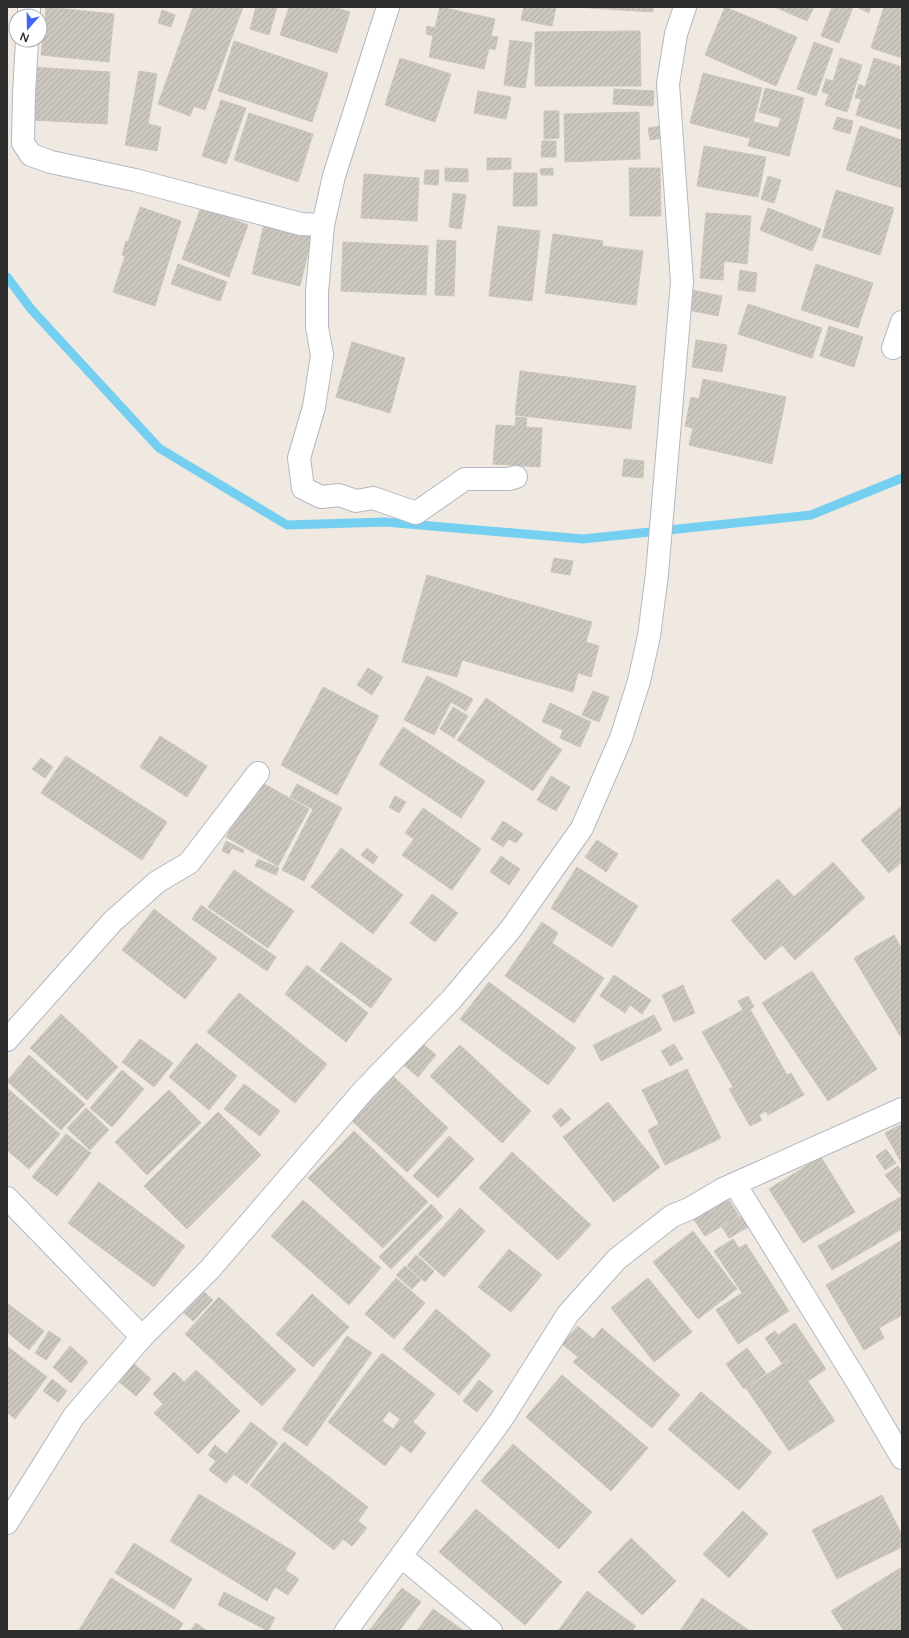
<svg xmlns="http://www.w3.org/2000/svg" width="909" height="1638" viewBox="0 0 909 1638" font-family="'Varela Round',sans-serif">
<defs>
<pattern id="building-hatch" width="6" height="6" patternUnits="userSpaceOnUse"><rect width="6" height="6" fill="#cbc7bf"/><path d="M-1 1l2-2M0 6l6-6M5 7l2-2" fill="none" stroke="#afaba4"/></pattern>
</defs>
<rect width="100%" height="100%" fill="#efe9e1"/>
<g fill="none" stroke-linecap="round" stroke-linejoin="round">
<path stroke="#75cff0" stroke-width="9" d="M7 277 31 309 159 448 287 525 385 522 583 539 811 515 902 478"/>
</g>
<path fill="url(#building-hatch)" stroke="#cbc5ba" fill-rule="evenodd" d="M46 7 114 14 109 62 41 55Z
M193 7H243L205 110 194 106 190 116 158 104Z
M256 7H277L269 35 250 29Z
M289 7H333L350 12 337 53 280 35Z
M440 7 495 19 491 36 498 37 495 50 489 48 484 69 429 57 433 36 426 34 427 26 435 28Z
M524 7H556L552 26 521 20Z
M576 7H653V12Z
M725 7 797 37 776 86 705 55Z
M775 7H814L807 21Z
M832 7H853L839 43 821 36Z
M857 7H871L869 13Z
M884 7H902V58L871 48Z
M162 10 175 15 171 27 158 23Z
M640 31 641 86H535V32Z
M510 40 532 43 525 88 504 85Z
M234 41 328 73 312 122 218 91Z
M814 42 833 49 816 96 797 89Z
M400 58 451 74 435 122 385 105Z
M840 58 862 65 847 112 825 105 829 94 822 92 826 79 833 81Z
M874 58 902 67V130L856 115 861 99 855 98 859 84 865 87Z
M33 67 110 72 107 124 30 120Z
M139 71 157 74 148 124 161 127 157 151 125 145Z
M703 73 762 88 749 138 690 123Z
M765 88 804 98 789 156 748 146 754 122 778 128 781 118 759 112Z
M614 89 654 91 653 106 613 104Z
M478 91 511 97 506 119 474 113Z
M221 100 246 108 226 164 202 156Z
M544 111H559V138L544 139Z
M639 112 640 159 565 162 564 114Z
M249 113 313 134 298 182 234 160Z
M837 117 853 121 850 134 833 129Z
M660 126 662 138 650 140 648 128Z
M860 126 902 140V188L846 170Z
M542 141H556V157H541Z
M704 146 766 157 758 197 697 186Z
M487 158H511V169L487 170Z
M445 168 468 169V182L445 181Z
M553 168V175H541L540 169Z
M629 168H660L661 216H630Z
M425 170H439L438 185 424 184Z
M514 173H537V206H513Z
M364 174 419 178 417 221 361 218Z
M768 176 781 180 774 203 761 199Z
M836 190 894 208 880 255 822 237Z
M453 193 466 195 461 229 449 227Z
M140 207 181 221 155 306 113 292 125 256 122 255 126 241 128 242Z
M201 207 248 225 229 277 182 259Z
M768 208 821 229 812 251 760 230Z
M706 213 751 216 747 264 724 261 723 280 700 278Z
M265 220 313 232 300 286 252 274Z
M498 226 540 231 532 301 489 296Z
M553 234 603 241 602 246 643 251 636 305 545 293Z
M437 240 456 241 454 296 435 295Z
M343 242 428 246 426 295 341 291Z
M178 264 227 282 220 301 171 284Z
M816 264 873 283 858 328 801 310Z
M740 270 757 273 755 292 738 290Z
M692 290 722 296 718 316 688 310Z
M748 304 822 328 812 358 738 334Z
M829 326 863 337 854 367 820 356Z
M696 340 727 345 722 372 692 367Z
M352 342 405 358 390 413 336 397Z
M520 371 636 386 631 429 515 415Z
M703 379 786 397 772 464 689 445 693 428 685 426 691 397 699 399Z
M516 417 527 418 526 427 542 428 540 467 493 464 496 425 515 426Z
M624 459 644 461 643 478 622 476Z
M554 558 573 561 570 575 551 572Z
M427 575 592 622 586 642 599 646 591 677 578 673 573 692 462 660 457 677 402 662Z
M368 668 383 677 372 695 357 685Z
M427 676 473 699 466 711 451 702 434 735 404 720Z
M323 687 379 716 337 795 281 765Z
M593 691 609 697 599 722 582 715Z
M486 698 562 750 533 791 457 740Z
M550 703 591 722 580 747 560 738 563 730 542 722Z
M453 707 468 716 454 738 440 729Z
M403 727 485 781 461 818 379 764Z
M160 736 207 766 187 797 140 767Z
M66 756 167 822 142 860 41 793Z
M41 758 53 767 45 778 32 769Z
M551 776 570 787 556 811 537 800Z
M259 781 309 809 278 866 226 837Z
M297 784 342 808 304 881 282 870 313 809 290 797Z
M395 796 406 802 399 813 389 807Z
M902 806V862L889 873 861 840Z
M423 808 481 849 452 890 402 855 414 839 405 833Z
M503 821 523 834 516 843 509 839 503 847 491 839Z
M597 840 618 854 606 872 585 857Z
M226 841 244 850 243 853 232 848 229 854 222 851Z
M341 848 403 895 373 934 311 887Z
M367 848 378 857 373 864 361 855Z
M501 856 520 869 509 885 490 872Z
M258 859 279 868 276 875 255 866Z
M833 862 865 898 795 960 782 945 765 960 731 920 778 879 794 897Z
M577 867 638 906 612 947 551 908Z
M234 870 294 911 268 948 208 907Z
M432 894 458 913 435 942 410 923Z
M201 905 276 957 267 971 192 919Z
M154 909 217 958 185 999 122 950Z
M542 922 558 933 552 943 604 978 574 1023 505 976Z
M894 935 902 949V1035L900 1036 854 958Z
M341 942 392 979 371 1008 320 970Z
M307 965 368 1013 346 1042 285 994Z
M812 971 877 1069 828 1101 762 1003Z
M614 975 651 1000 642 1014 630 1005 625 1013 600 996Z
M489 982 576 1048 548 1085 460 1019Z
M683 985 695 1013 674 1022 662 995Z
M239 993 327 1064 295 1103 207 1032Z
M748 996 754 1007 750 1009 787 1075 791 1073 804 1095 768 1115 766 1111 759 1115 762 1120 750 1126 729 1089 733 1087 702 1032 743 1010 738 1001Z
M61 1014 118 1067 87 1100 30 1048Z
M654 1015 662 1030 601 1061 593 1045Z
M140 1039 173 1063 154 1087 122 1062Z
M196 1043 237 1076 209 1110 169 1077Z
M422 1043 436 1055 418 1077 404 1065Z
M674 1044 683 1059 670 1066 661 1051Z
M460 1045 531 1111 502 1143 430 1076Z
M29 1055 85 1104 61 1130 7 1081Z
M687 1069 721 1138 665 1165 648 1130 659 1124 642 1090Z
M122 1070 144 1089 112 1127 90 1108Z
M393 1076 448 1128 407 1172 351 1120Z
M244 1084 280 1111 260 1136 224 1109Z
M7 1088 60 1134 29 1169 7 1150Z
M169 1090 201 1123 147 1175 115 1142Z
M608 1102 660 1167 614 1202 563 1137Z
M86 1108 109 1130 90 1150 67 1128Z
M561 1108 571 1119 561 1127 552 1116Z
M218 1112 261 1155 187 1229 144 1186Z
M902 1124V1164L885 1133Z
M354 1131 428 1202 383 1248 308 1178Z
M66 1134 91 1153 57 1196 32 1177Z
M449 1136 474 1159 438 1198 413 1176Z
M886 1149 896 1163 885 1170 876 1156Z
M512 1152 591 1225 558 1260 479 1188Z
M821 1157 855 1212 803 1243 769 1189Z
M898 1166 902 1171V1193L900 1194 885 1175Z
M99 1182 185 1246 154 1287 68 1223Z
M725 1194 739 1216 705 1236 691 1215Z
M902 1196V1229L832 1270 818 1246Z
M303 1200 381 1268 349 1305 271 1236Z
M431 1204 443 1217 391 1269 379 1257Z
M460 1208 485 1231 444 1277 418 1254Z
M743 1215 750 1226 729 1238 722 1227Z
M693 1231 737 1289 698 1319 653 1262Z
M733 1239 739 1248 746 1244 789 1311 738 1344 716 1310 742 1293 714 1251Z
M902 1240V1315L879 1328 884 1338 864 1350 826 1285Z
M509 1249 542 1275 511 1312 478 1287Z
M416 1255 434 1271 425 1282 407 1266Z
M405 1266 421 1280 412 1289 396 1275Z
M396 1278 425 1303 394 1339 365 1314Z
M648 1278 692 1332 654 1362 611 1308Z
M202 1290 213 1300 193 1321 182 1311Z
M312 1294 349 1327 313 1367 276 1334Z
M219 1297 296 1370 262 1406 185 1334Z
M7 1303 44 1331 29 1350 7 1332Z
M436 1309 491 1355 459 1395 403 1349Z
M795 1323 826 1369 808 1381 792 1358 782 1363 765 1338 775 1331 778 1335Z
M578 1326 593 1339 602 1328 680 1395 652 1428 573 1362 578 1357 562 1344Z
M49 1331 61 1339 46 1360 35 1353Z
M347 1336 372 1353 307 1446 282 1429Z
M7 1346 47 1377 15 1419 7 1412Z
M70 1346 88 1362 71 1383 53 1367Z
M747 1348 766 1373 744 1389 726 1364Z
M382 1353 435 1394 413 1422 426 1433 411 1453 401 1445 385 1466 328 1422ZM389 1411 400 1419 393 1429 382 1421Z
M792 1358 835 1421 789 1451 746 1388Z
M133 1363 151 1379 136 1396 118 1381Z
M196 1370 240 1411 198 1454 154 1413 163 1404 153 1394 174 1372 184 1382Z
M562 1375 648 1448 611 1491 526 1417Z
M52 1379 67 1391 58 1402 43 1391Z
M479 1380 493 1391 477 1412 463 1401Z
M701 1392 772 1452 739 1490 668 1429Z
M251 1422 278 1443 247 1484 234 1474 226 1483 209 1470 216 1461 208 1455 215 1445 226 1454Z
M284 1442 368 1507 358 1521 367 1528 352 1546 343 1539 334 1550 250 1485Z
M513 1444 592 1512 559 1549 481 1481Z
M199 1494 296 1553 285 1570 299 1579 288 1595 275 1587 267 1601 170 1541Z
M882 1495 902 1535V1547L837 1579 812 1530Z
M476 1509 562 1582 525 1625 439 1552Z
M743 1511 768 1534 729 1578 703 1554Z
M631 1538 676 1581 642 1615 598 1572Z
M134 1543 192 1579 174 1609 115 1573Z
M902 1567V1631H844L831 1611Z
M111 1578 183 1623 178 1631 79 1630Z
M402 1588 421 1602 399 1631H369Z
M587 1591 636 1626 632 1631H558Z
M224 1592 275 1618 268 1631 218 1605Z
M702 1598 750 1631H680Z
M433 1609 464 1631H417Z
M196 1623 207 1631H190Z"/>
<g fill="none" stroke-linecap="round" stroke-linejoin="round">
<defs>
<path id="minor" d="M388 7 334 176 323 225 317 292V327L322 355 314 407 299 458 303 488 321 497 339 495 356 501 373 498 416 513 465 479H508L516 477
M29 16V7
M27 40 24 94 23 143 31 155 51 162 135 180 301 224 323 225
M893 348 902 322
M7 1040 113 921 157 882 189 863 258 773
M735 1184 858 1383 902 1458
M7 1198 142 1337
M7 1523 74 1416 142 1337 210 1269 364 1090 451 1000 510 930 582 828 621 738 639 681 649 636 657 574 682 282 668 84 676 34 685 7
M402 1557 491 1631
M346 1631 501 1420 568 1314 617 1259 672 1216 689 1209 723 1189 902 1109"/>
</defs>
<use href="#minor" stroke="#b4b7c1" stroke-width="24"/>
<use href="#minor" stroke="#fff" stroke-width="22"/>
</g>
<rect width="909" height="1638" fill="none" stroke="#2e2e2e" stroke-width="16"/>
<g transform="translate(28 28) rotate(200)"><circle r="19" fill="#ffffff" stroke="#ababab"/>
<path d="M0-3L7 15L0 10L-7 15Z" fill="#4264fb"/>
<text y="-6" font-size="11" font-weight="bold" text-anchor="middle" fill="#2e2e2e">N</text>
</g>
</svg>
